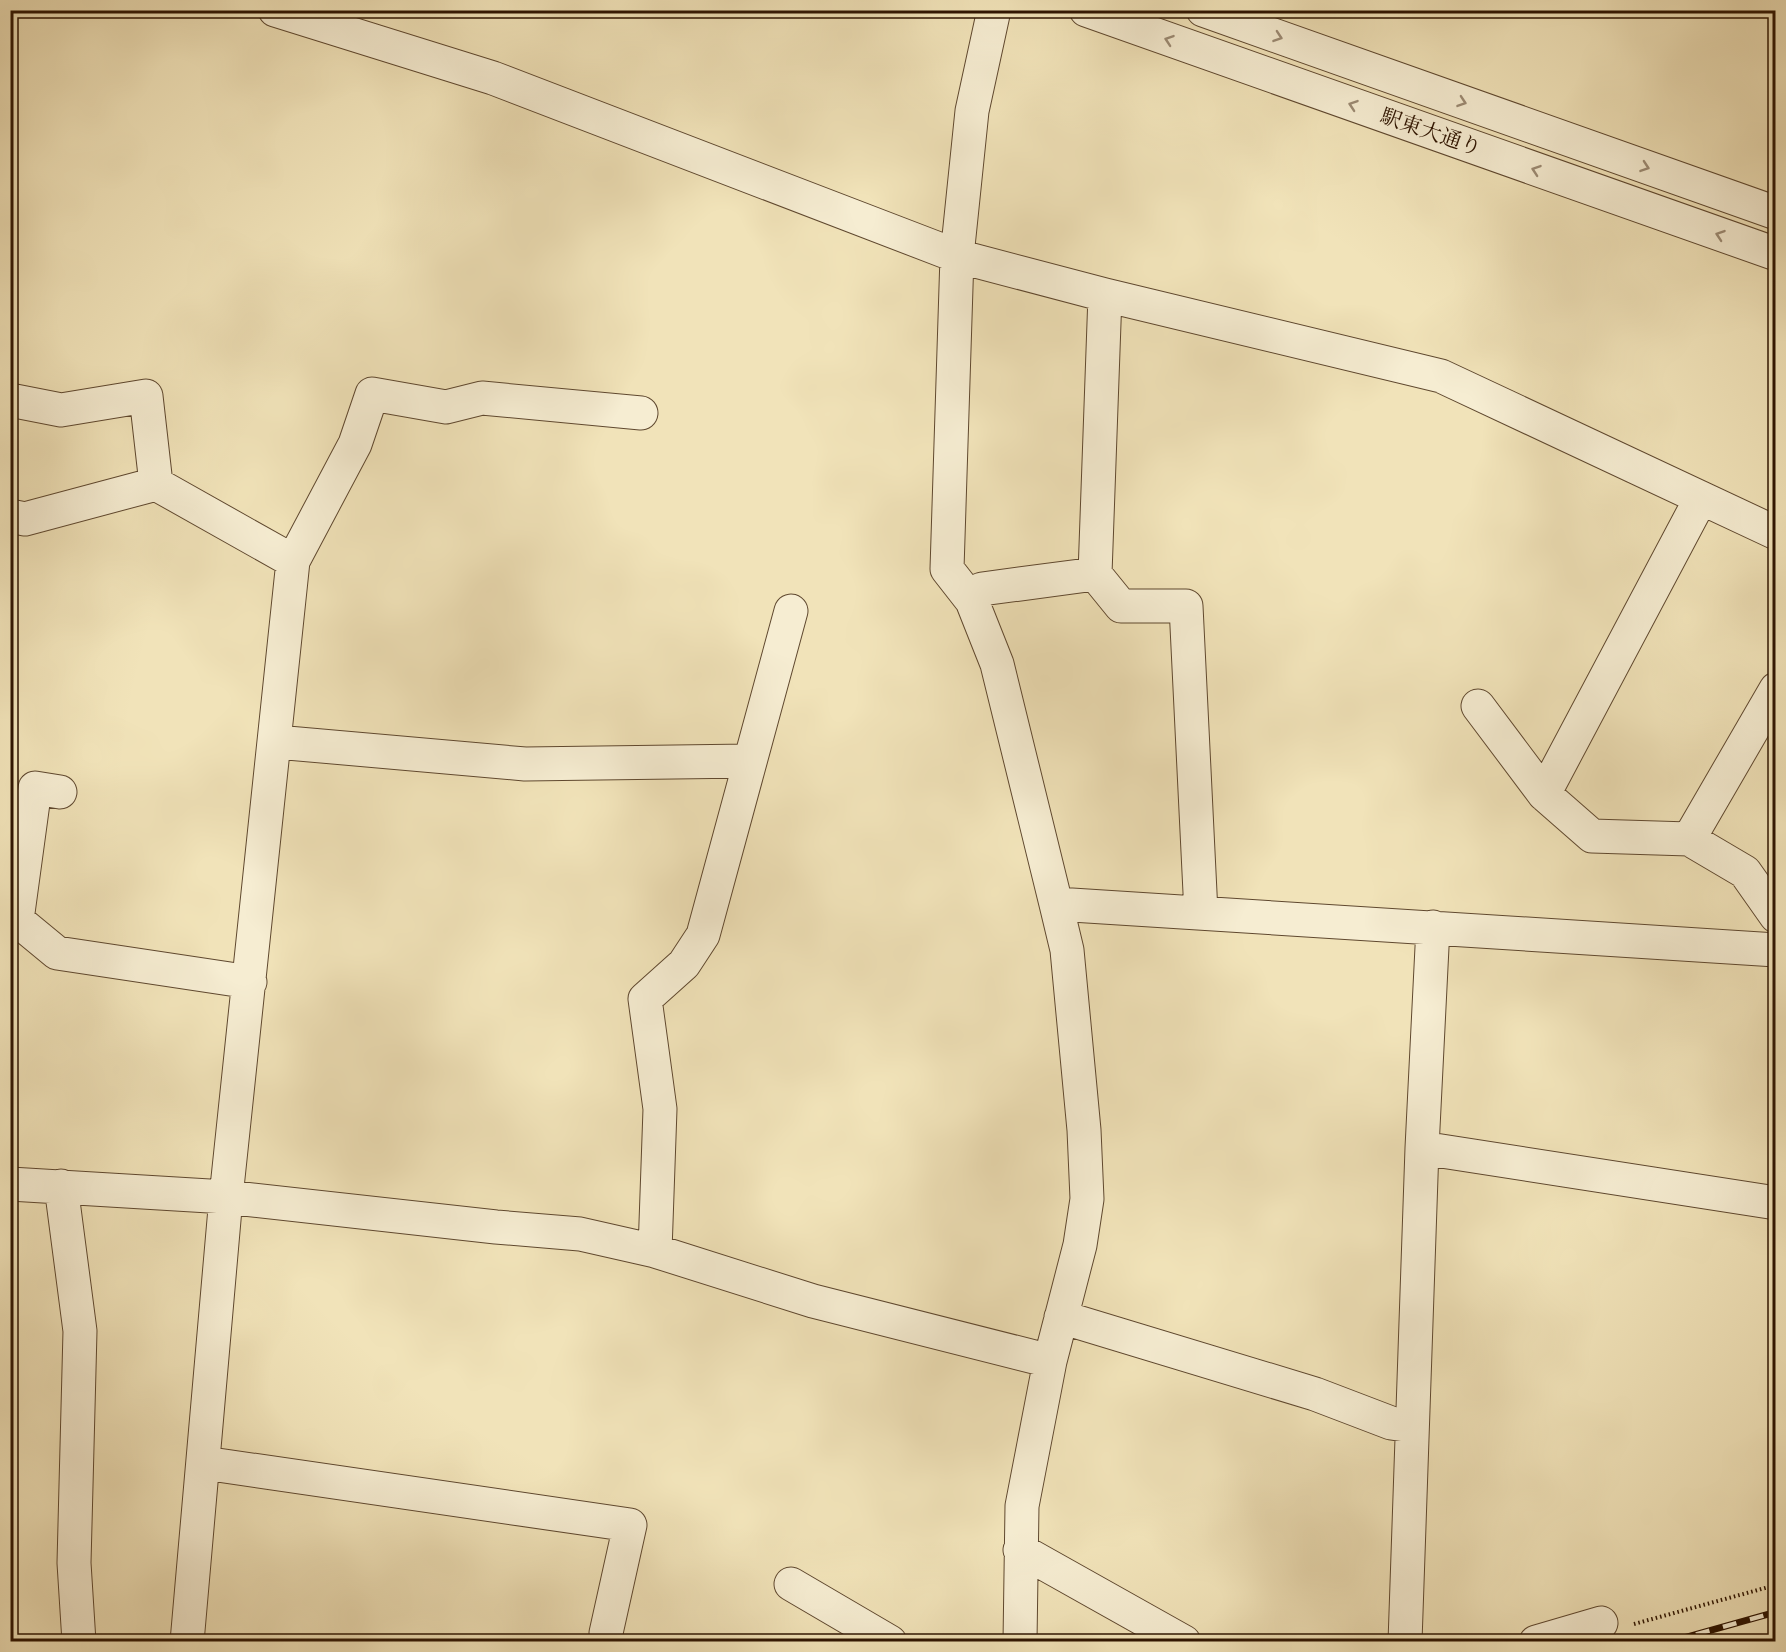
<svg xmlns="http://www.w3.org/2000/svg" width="1786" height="1652" viewBox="0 0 1786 1652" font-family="'Libre Caslon Text','Noto Serif JP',serif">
<rect width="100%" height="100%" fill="#f1e3b9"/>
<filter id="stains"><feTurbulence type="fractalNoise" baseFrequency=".00333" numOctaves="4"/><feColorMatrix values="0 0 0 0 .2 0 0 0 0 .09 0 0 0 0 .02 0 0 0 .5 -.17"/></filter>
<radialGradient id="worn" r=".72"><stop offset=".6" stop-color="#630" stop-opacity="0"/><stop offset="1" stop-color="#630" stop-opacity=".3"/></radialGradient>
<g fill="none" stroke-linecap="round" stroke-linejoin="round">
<defs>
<path id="minor" d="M275 10 493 78 957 256 1105 295 1441 376 1776 533
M994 10 972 111 957 256 947 569 972 601 997 664 1056 904 1067 950 1084 1130 1087 1199 1080 1245 1050 1361 1022 1506 1020 1642
M1086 10 1776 254
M1203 10 1776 213
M1105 295 1095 574 1121 606H1186L1201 913
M10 400 61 410 146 396 156 484
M10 516 25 519 156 484 293 561 226 1197 187 1642
M293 561 355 444 372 394 446 407 482 398 641 413
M968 595 982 589 1095 574
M1478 706 1544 794 1592 836 1689 839 1745 872 1776 916
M276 742 525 764 749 761
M60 792 35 788 17 920 57 953 250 982
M1544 794 1701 498
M1689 839 1776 689
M1056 904 1776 950
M1422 1148 1776 1203
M10 1184 226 1197 496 1227 580 1234 655 1251 813 1301 1050 1361
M61 1186 80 1331 74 1563 79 1642
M655 1251 660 1109 645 999 684 964 703 935 791 611
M1061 1317 1315 1394 1391 1423 1412 1426
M204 1463 630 1525 606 1633
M1020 1550 1184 1642
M791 1584 890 1642
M1405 1642 1422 1148 1433 927
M1536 1642 1601 1623"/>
</defs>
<use href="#minor" stroke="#5f482f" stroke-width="35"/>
<path stroke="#2e1401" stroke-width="4" stroke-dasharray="1.5 3" stroke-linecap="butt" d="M1634 1624 1776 1585"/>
<use href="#minor" stroke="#f6edd2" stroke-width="33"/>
<defs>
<path id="rail" d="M1669 1642 1776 1612"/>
</defs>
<use href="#rail" stroke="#2e1401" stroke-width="7"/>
<use href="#rail" stroke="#f6edd2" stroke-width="4.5" stroke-dasharray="14" stroke-linecap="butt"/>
</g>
<defs><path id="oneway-chevron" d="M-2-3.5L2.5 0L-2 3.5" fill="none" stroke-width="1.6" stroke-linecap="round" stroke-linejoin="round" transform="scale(1.5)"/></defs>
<g stroke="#9c8b74">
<use href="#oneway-chevron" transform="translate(1278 37) rotate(19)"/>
<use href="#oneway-chevron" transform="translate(1169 40) rotate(-161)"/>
<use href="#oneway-chevron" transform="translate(1462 102) rotate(19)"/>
<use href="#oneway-chevron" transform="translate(1353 105) rotate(-161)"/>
<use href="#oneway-chevron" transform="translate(1645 167) rotate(19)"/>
<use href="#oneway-chevron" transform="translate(1536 170) rotate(-161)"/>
<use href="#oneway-chevron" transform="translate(1720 235) rotate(-161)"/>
</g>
<g text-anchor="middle" stroke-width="4.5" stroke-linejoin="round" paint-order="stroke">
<g font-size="21" fill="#2e1401" stroke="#f6edd2">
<text transform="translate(1431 132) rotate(19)" y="7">駅東大通り</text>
</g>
</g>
<rect width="1786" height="1652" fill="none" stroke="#f1e3b9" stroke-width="36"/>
<rect x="12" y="12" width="1762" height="1628" fill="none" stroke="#2e1401" stroke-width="3"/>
<rect x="18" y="18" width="1750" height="1616" fill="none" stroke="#2e1401" stroke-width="1.5"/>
<rect width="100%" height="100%" filter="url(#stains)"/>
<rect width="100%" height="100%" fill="url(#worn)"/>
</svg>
